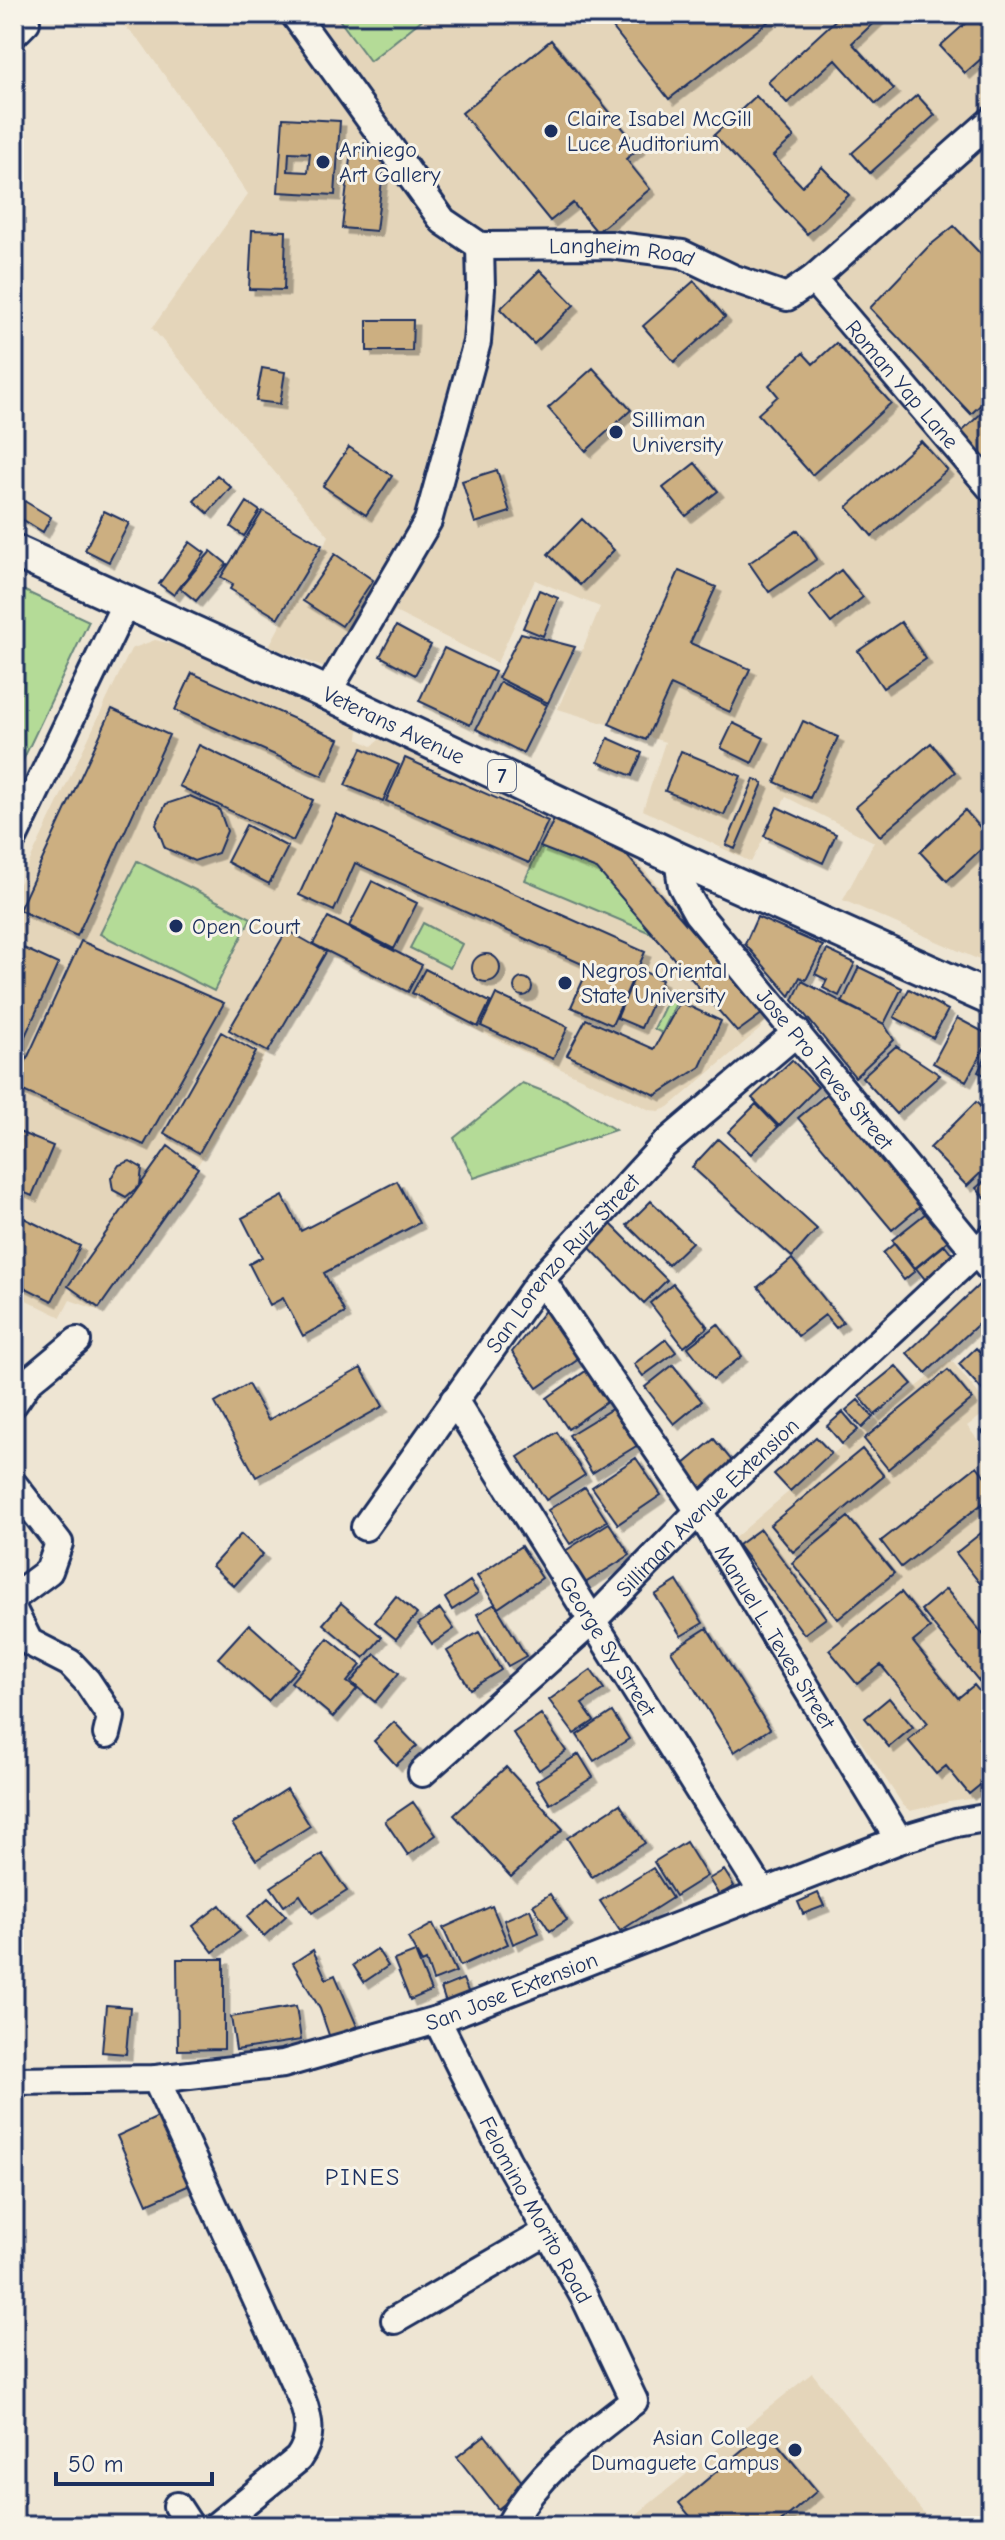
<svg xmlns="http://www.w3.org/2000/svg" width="1005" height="2540" viewBox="0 0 1005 2540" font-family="'Comic Neue',sans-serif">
<defs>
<filter id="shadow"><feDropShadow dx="5.5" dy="5.5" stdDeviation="0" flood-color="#0004"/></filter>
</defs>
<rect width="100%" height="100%" fill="#eee5d3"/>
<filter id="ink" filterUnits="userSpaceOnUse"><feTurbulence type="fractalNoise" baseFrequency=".0125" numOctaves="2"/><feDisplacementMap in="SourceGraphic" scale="16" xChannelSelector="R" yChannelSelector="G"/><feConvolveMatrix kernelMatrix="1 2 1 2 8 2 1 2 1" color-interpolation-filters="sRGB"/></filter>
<g filter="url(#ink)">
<path fill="#e4d5ba" d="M112 14H991V965L843 900 874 842 786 797 751 862 643 810 665 742 558 709 600 607 535 580 497 663 395 612 350 678 269 646 329 536 152 328 248 194 141 42Z
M155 640 178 645 359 729 358 739 372 746 380 739 623 845 769 1015 760 1029 669 1107 659 1111 650 1110 485 1034 326 953 212 1144 98 1310 70 1300 61 1317 14 1294V894L131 649Z
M951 1360 991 1409 967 1426 991 1457V1796L949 1802 910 1811 903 1805 798 1648 731 1541 855 1435Z
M812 2373 934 2526H622Z"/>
<path fill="#b4db97" stroke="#68857a" stroke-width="2" d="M335 14H429L370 61Z
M14 586 89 621 14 779Z
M540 847 597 869 653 934 525 880Z
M137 861 251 918 214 991 100 934Z
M423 923 462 944 450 968 410 948Z
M672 991 680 995 662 1033 654 1029Z
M522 1083 566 1100 615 1130 474 1178 454 1138Z"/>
<path fill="#ccaf81" stroke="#1b2f5e" stroke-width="2" fill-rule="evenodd" filter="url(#shadow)" d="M602 14H778L669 99Z
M842 14H883L852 43 894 89 876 104 835 59 787 103 768 82Z
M976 14H991V50L965 73 940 46Z
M551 40 639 148 626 159 650 189 597 232 573 203 550 221 462 113Z
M917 95 935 115 870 173 852 153Z
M756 96 794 137 773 156 802 186 822 167 849 195 807 234 714 135Z
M283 118 340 121 335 195 278 192ZM289 152 310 153 308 172 288 171Z
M351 150 385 154 376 231 342 228Z
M954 226 991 265V395L971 414 870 308 928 247Z
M252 230 286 231 284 290 249 289Z
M540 270 574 305 534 344 500 309Z
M694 281 725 317 674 362 643 326Z
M367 320H413L412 351H367Z
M836 343 891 403 812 475 758 414 778 396 769 385 803 353 813 364Z
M262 368 285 372 280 404 256 401Z
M593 368 631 410 586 451 548 408Z
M991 404V483L952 441Z
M921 441 947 470 872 536 847 507Z
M349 447 392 476 366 515 323 486Z
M695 463 718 491 686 516 663 488Z
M497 470 510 512 475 523 462 481Z
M217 475 231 487 208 513 194 501Z
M21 499 51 517 43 532 14 514Z
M247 502 260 511 244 536 231 527Z
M104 511 129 523 109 562 85 550Z
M263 511 322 545 278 618 230 589 233 584 221 577Z
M582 519 614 550 580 585 548 554Z
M798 530 817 559 769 592 749 563Z
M190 542 205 553 174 595 159 584Z
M211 551 227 564 196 601 180 588Z
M335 554 373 580 342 626 303 601Z
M841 570 863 597 831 623 809 595Z
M679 571 716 587 690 643 750 669 730 712 671 685 646 740 609 724Z
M539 590 558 598 543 636 523 628Z
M901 622 926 659 883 688 858 651Z
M396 626 431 645 415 675 380 656Z
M521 633 575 647 548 703 498 678Z
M444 648 495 672 470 725 419 701Z
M192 673 339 739 322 776 175 710Z
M500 682 547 705 523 753 476 729Z
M112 709 169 735 77 936 19 910Z
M803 721 838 737 810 798 775 782Z
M733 723 764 738 752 763 721 748Z
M608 738 642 753 632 776 598 762Z
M931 743 955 772 880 836 856 807Z
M199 745 313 800 293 841 179 786Z
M362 748 399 765 383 801 345 785Z
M681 751 741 776 724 815 665 791Z
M405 758 548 821 529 863 386 801Z
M754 779 763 783 735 849 726 845Z
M190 796 219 809 227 831 218 853 194 861 165 848 156 824 166 804Z
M777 807 836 834 823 863 764 836Z
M965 810 991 840 947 881 920 852Z
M336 814 645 952 612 1025 571 1007 589 967 355 863 334 911 299 895Z
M555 818 616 843 763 1013 737 1032 597 869 540 847Z
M246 825 288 847 269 884 227 862Z
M991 855V871L983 863Z
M991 879V900L981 889Z
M372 881 417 903 394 949 349 926Z
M328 917 422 965 408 992 313 944Z
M757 917 823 946 806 980 800 977 790 996 745 944Z
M287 930 326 952 268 1052 229 1030Z
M81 941 224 1003 144 1145 14 1087Z
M19 946 58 964 21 1045 14 1042V957Z
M827 950 855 963 839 996 823 988 827 980 815 974Z
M472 968a14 14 0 1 1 28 0a14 14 0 1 1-28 0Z
M859 967 902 988 884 1024 842 1003Z
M425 969 490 1002 478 1027 412 993Z
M638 969 662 980 641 1028 617 1018Z
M514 987a9 9 0 1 1 18 0a9 9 0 1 1-18 0Z
M802 981 884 1024 894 1040 855 1077 793 1000Z
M909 989 948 1010 933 1038 894 1017Z
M496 994 568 1027 553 1059 481 1026Z
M680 1002 721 1021 700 1067 656 1095 567 1055 586 1019 654 1049Z
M957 1018 991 1036 966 1081 933 1063Z
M221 1032 256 1052 199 1153 164 1133Z
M14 1045 23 1048 14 1070Z
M896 1046 940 1075 896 1114 862 1077Z
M991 1046V1078L978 1072Z
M792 1060 818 1087 779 1126 752 1098Z
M828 1093 922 1205 892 1230 798 1118Z
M976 1102 991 1117V1163L967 1186 930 1148Z
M756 1104 778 1127 751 1154 728 1132Z
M19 1132 53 1146 32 1196 14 1188V1144Z
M718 1139 817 1229 792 1257 692 1167Z
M168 1146 198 1168 99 1308 68 1286Z
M130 1161 142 1168 140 1185 126 1197 113 1190 111 1178 119 1165Z
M991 1175V1205L976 1188Z
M397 1181 419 1223 324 1273 345 1313 303 1336 283 1298 270 1305 249 1264 262 1257 242 1218 283 1196 301 1231Z
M651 1201 692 1242 668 1265 627 1225Z
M930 1210 952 1237 915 1268 892 1240Z
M14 1213 80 1246 52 1301 14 1282Z
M610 1223 667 1280 644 1303 587 1245Z
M894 1244 915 1271 904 1280 883 1253Z
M945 1245 957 1260 928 1283 916 1268Z
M792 1259 843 1322 836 1328 825 1315 798 1336 758 1287Z
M673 1284 708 1327 684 1347 650 1303Z
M980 1284 991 1296V1312L926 1373 907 1353Z
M551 1303 586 1354 537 1388 512 1352Z
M718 1324 742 1356 713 1379 688 1347Z
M991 1336V1356L981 1345Z
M666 1339 676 1352 643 1376 634 1364Z
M976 1348 991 1365V1400L959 1364Z
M673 1365 702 1401 674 1424 645 1387Z
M896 1366 912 1384 875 1415 859 1396Z
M361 1368 383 1406 256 1477 215 1403 248 1384 268 1420Z
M590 1368 611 1399 568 1429 547 1398Z
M948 1370 972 1399 888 1469 864 1439Z
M858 1400 873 1417 862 1428 846 1410Z
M615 1407 638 1445 592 1473 569 1435Z
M843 1412 858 1430 842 1444 827 1426Z
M991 1425V1443L982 1432Z
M557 1432 585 1475 546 1500 518 1457Z
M816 1437 831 1453 790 1491 774 1474Z
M714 1439 737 1467 706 1493 683 1465Z
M862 1449 884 1476 793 1552 770 1525Z
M636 1458 661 1495 618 1524 592 1487Z
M977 1466 991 1484V1497L901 1567 881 1541Z
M585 1487 607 1521 570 1544 548 1510Z
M848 1517 894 1573 838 1619 792 1563Z
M609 1523 630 1555 585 1583 565 1551Z
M991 1525V1581L983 1587 956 1553Z
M760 1529 826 1618 804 1634 738 1545Z
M241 1534 263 1554 234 1586 212 1566Z
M521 1546 542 1578 498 1608 477 1576Z
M470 1581 478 1593 452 1610 445 1598Z
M677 1581 703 1623 681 1636 655 1595Z
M946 1589 991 1644V1696L921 1610Z
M901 1592 930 1628 913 1642 958 1698 974 1685 991 1705V1729L979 1738 991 1753V1776L969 1794 946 1766 936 1774 908 1740 928 1723 881 1665 857 1684 829 1650Z
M396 1596 417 1614 396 1639 375 1622Z
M341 1603 382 1637 364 1658 323 1624Z
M495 1604 526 1656 508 1666 477 1614Z
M440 1609 454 1629 432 1644 418 1624Z
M249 1624 298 1668 268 1701 218 1658Z
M707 1628 770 1729 734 1752 671 1651Z
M479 1632 501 1670 470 1689 447 1651Z
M328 1638 361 1665 347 1682 357 1689 333 1717 291 1682Z
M375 1654 399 1673 375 1702 351 1682Z
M591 1670 604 1689 582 1704 594 1721 574 1734 549 1700Z
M889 1698 913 1727 889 1747 865 1718Z
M612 1712 629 1739 594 1761 577 1735Z
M541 1714 566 1751 539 1770 513 1733Z
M394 1722 417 1746 396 1765 374 1741Z
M579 1754 593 1777 550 1804 536 1781Z
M506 1767 563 1829 511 1877 454 1815Z
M287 1789 310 1826 256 1860 232 1824Z
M413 1802 436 1835 408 1855 385 1821Z
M620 1804 645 1843 592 1877 567 1838Z
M686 1842 707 1876 675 1896 654 1862Z
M322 1854 347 1891 312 1913 300 1895 284 1906 271 1887Z
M653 1868 672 1898 620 1931 600 1901Z
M724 1870 734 1886 719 1895 709 1879Z
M818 1893 824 1906 803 1914 798 1902Z
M550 1894 567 1920 550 1931 533 1905Z
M268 1898 286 1916 264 1936 247 1917Z
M220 1905 240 1931 213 1952 193 1926Z
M492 1906 508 1944 460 1966 443 1928Z
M530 1909 539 1933 513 1944 504 1920Z
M433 1924 456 1972 433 1981 426 1961 422 1963 408 1938Z
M377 1949 388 1966 364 1982 353 1965Z
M313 1950 326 1979 335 1975 357 2026 330 2038 320 2009 293 1963Z
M415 1952 431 1991 410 2000 394 1960Z
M177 1959H224V2049L178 2050Z
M463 1979 469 1994 446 2003 441 1988Z
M106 2005 130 2007 126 2054 102 2052Z
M296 2006 301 2040 236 2050 231 2017Z
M160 2116 190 2185 147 2204 117 2136Z
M766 2430 817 2491 776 2526H698L679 2503Z
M485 2435 526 2487 498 2509 457 2457Z"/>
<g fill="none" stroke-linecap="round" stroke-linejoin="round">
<defs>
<g id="minor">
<path id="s1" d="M294 14 443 221 480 246 610 245 682 254 732 278 787 297 813 279 991 121"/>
<path d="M14 34 26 22"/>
<path id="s2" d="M813 279 991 488"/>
<path d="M327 693 428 521 477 342 481 289 480 246"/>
<path d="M14 837 126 602"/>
<path id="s3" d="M678 859 682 886 697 913 991 1270"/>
<path id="s4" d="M541 1279 699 1511 899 1840"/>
<path id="s5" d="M454 1400 763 1893"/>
<path d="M14 1403 29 1381 77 1341"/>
<path d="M14 1485 59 1543 49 1571 14 1597"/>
<path id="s6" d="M365 1527 541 1279 664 1145 797 1032"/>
<path d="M14 1612 29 1642 70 1663 87 1681 111 1717 107 1734"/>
<path id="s7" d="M422 1773 592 1621 699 1511 991 1238"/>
<path id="s8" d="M437 2020 507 2160 586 2300 634 2401C586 2438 538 2472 509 2526"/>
<path d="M156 2079 301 2397C310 2420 313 2438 298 2459L216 2526"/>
<path id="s9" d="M14 2081 156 2079 283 2064 437 2020 899 1840 956 1823 991 1817"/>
<path d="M395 2320 547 2232"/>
<path d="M177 2506 190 2526"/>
</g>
<g id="major">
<path id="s10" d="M14 551 327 693 678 859 991 999"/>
</g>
</defs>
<use href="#minor" stroke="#1b2f5e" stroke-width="32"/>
<use href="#major" stroke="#1b2f5e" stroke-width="38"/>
<use href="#minor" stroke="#f7f3e8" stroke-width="26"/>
<use href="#major" stroke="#f7f3e8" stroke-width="32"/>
</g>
</g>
<g fill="#1b2f5e" stroke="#f7f3e8" stroke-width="3">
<circle cx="551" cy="131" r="8"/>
<circle cx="323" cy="162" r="8"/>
<circle cx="616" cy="432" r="8"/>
<circle cx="176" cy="926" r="8"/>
<circle cx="565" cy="983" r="8"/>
<circle cx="795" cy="2450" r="8"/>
</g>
<g text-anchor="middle" stroke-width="6" stroke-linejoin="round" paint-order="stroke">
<rect fill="#f7f3e8" stroke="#5d6a87" stroke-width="2" x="488" y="760" width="28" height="32" rx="6"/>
<g font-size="20" font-weight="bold" fill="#1b2f5e">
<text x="502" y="783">7</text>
</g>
<g font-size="22" fill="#1b2f5e" stroke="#f7f3e8" text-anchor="start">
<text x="567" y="126">Claire Isabel McGill<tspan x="567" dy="25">Luce Auditorium</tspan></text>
<text x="339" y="157">Ariniego<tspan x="339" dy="25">Art Gallery</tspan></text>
<text x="632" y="427">Silliman<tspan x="632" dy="25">University</tspan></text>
<text x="192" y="934">Open Court</text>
<text x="581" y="978">Negros Oriental<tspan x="581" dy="25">State University</tspan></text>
<text x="779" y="2445" text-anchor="end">Asian College<tspan x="779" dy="25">Dumaguete Campus</tspan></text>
</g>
<g font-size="22" fill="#1b2f5e" stroke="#f7f3e8">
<text dy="8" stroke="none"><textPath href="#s1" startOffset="442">Langheim Road</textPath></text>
<text dy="8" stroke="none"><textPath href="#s2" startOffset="138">Roman Yap Lane</textPath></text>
<text dy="8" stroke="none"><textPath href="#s10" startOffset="418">Veterans Avenue</textPath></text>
<text dy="8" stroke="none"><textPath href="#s3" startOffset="260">Jose Pro Teves Street</textPath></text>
<text dy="8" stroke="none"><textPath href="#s6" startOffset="330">San Lorenzo Ruiz Street</textPath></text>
<text dy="8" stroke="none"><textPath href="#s7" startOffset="390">Silliman Avenue Extension</textPath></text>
<text dy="8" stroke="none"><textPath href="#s4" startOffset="428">Manuel L. Teves Street</textPath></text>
<text dy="8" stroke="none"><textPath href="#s5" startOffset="290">George Sy Street</textPath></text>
<text dy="8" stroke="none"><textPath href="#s9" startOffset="510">San Jose Extension</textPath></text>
<text dy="8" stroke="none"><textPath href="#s8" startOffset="214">Felomino Morito Road</textPath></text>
</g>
<g font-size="24" letter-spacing="2" fill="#1b2f5e" stroke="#f7f3e8">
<text x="363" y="2185">PINES</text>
</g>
</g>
<rect width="1005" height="2540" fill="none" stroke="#f7f3e8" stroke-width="48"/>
<rect x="24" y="24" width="957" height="2492" fill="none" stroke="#1b2f5e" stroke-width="3" filter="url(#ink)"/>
<path d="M56 2472v12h156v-12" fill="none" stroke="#1b2f5e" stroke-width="4"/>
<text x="68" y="2472" font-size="24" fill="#1b2f5e" stroke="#f7f3e8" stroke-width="6" paint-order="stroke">50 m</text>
</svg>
